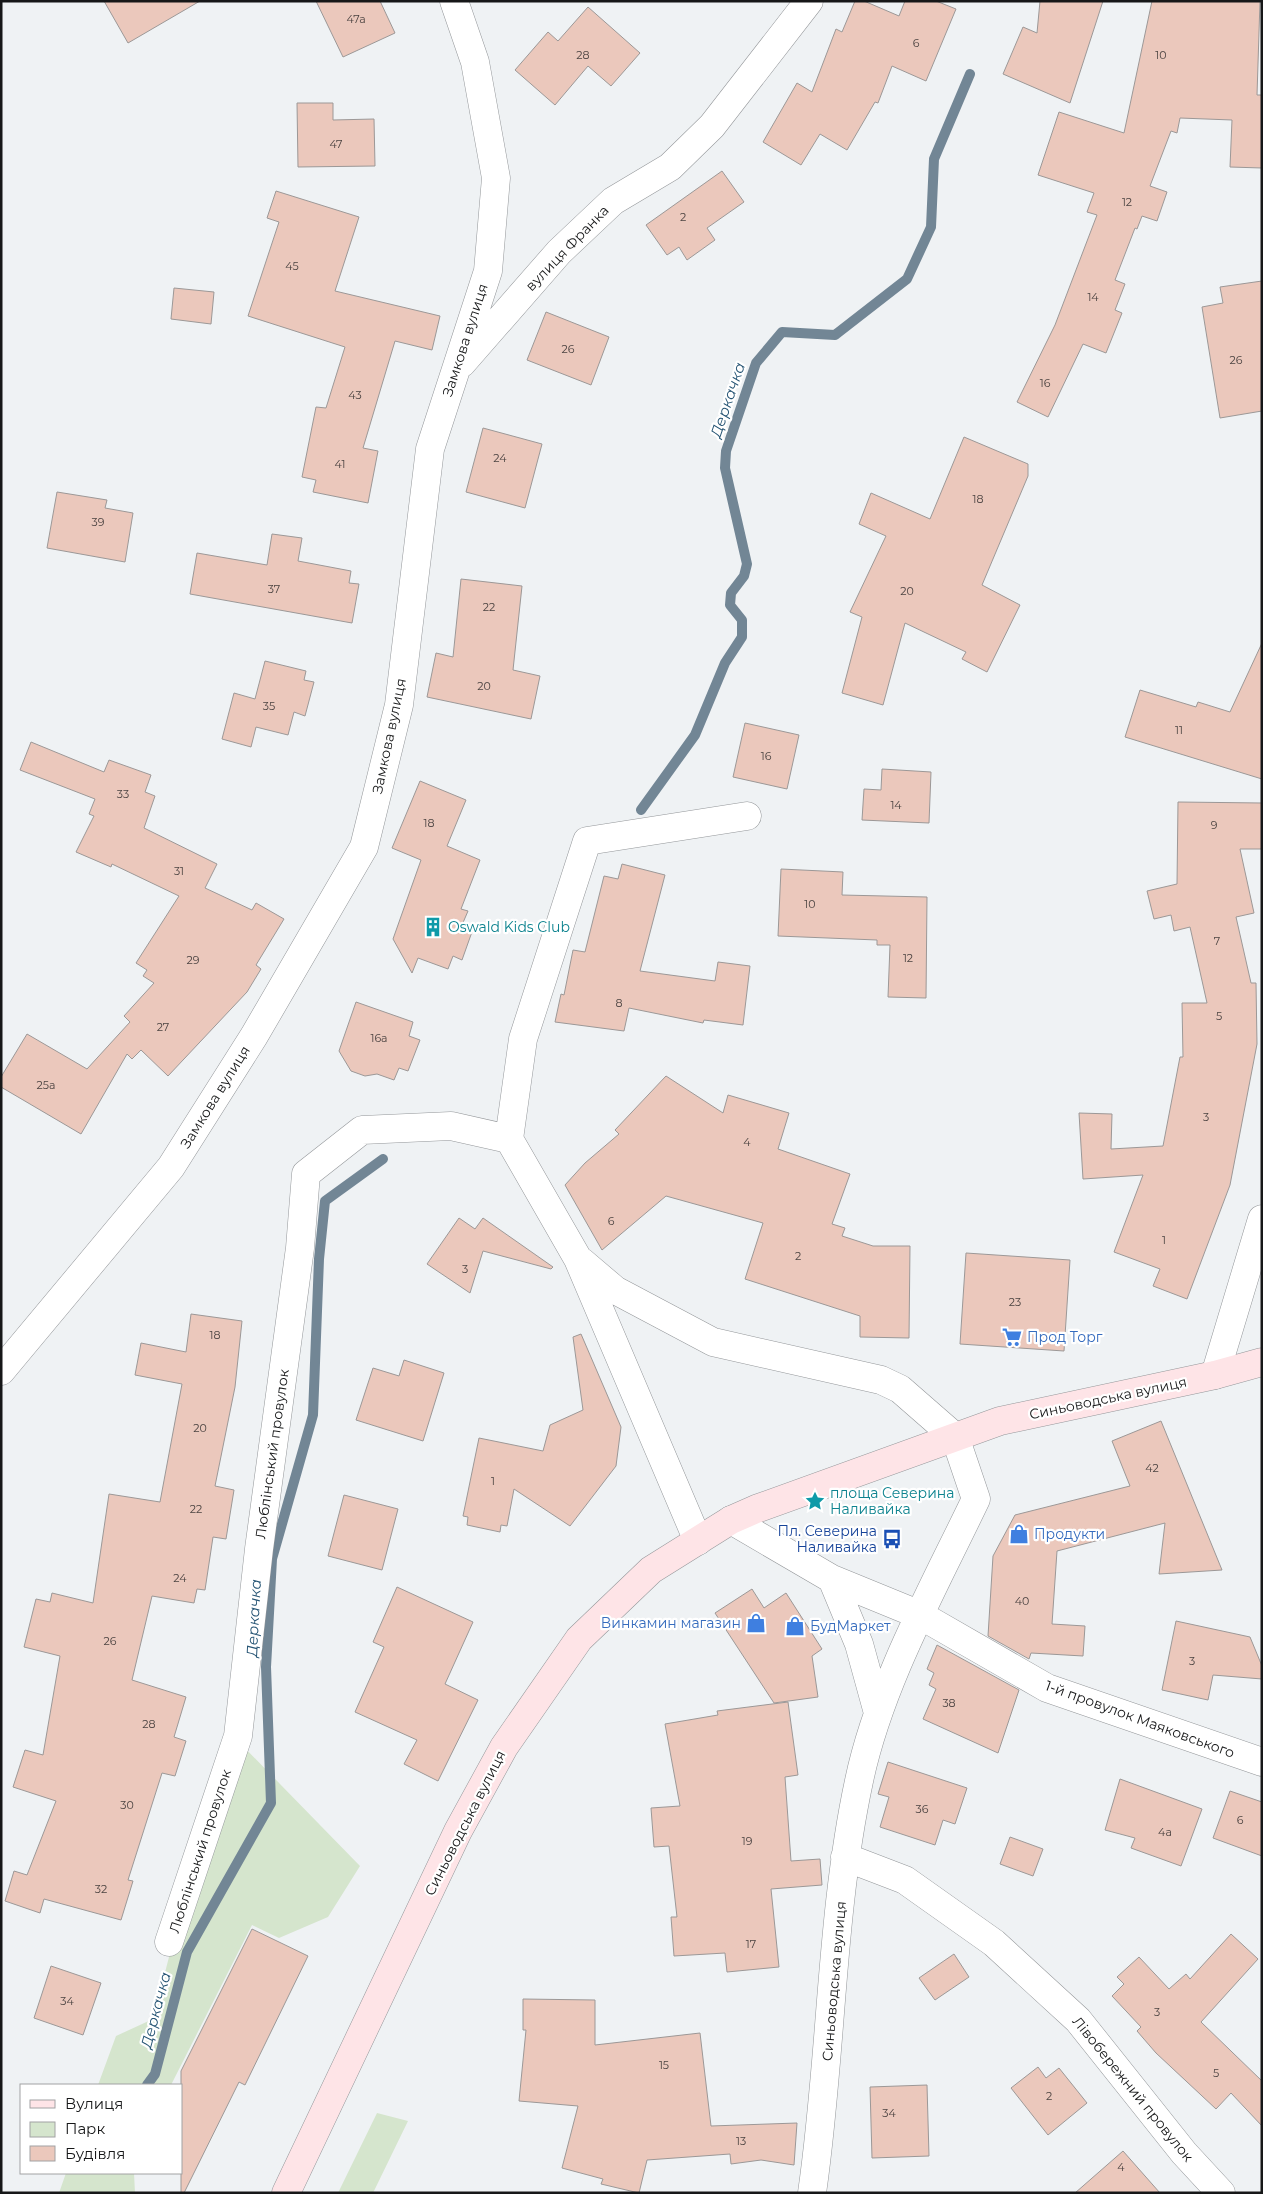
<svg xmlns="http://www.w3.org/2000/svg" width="1263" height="2194" viewBox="0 0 1263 2194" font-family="Montserrat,sans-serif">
<rect width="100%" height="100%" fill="#eff2f4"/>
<path fill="#d5e5cd" d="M240 1743 360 1866 328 1917 279 1938 252 1925 171 2085H98L116 2036 153 2019 169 1957Z
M377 2113 408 2121 373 2193H338Z
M66 2173H134L135 2193H59Z"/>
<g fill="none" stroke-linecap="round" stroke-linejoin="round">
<path stroke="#728695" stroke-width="10" d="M641 810 695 735 725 663 742 637V620L730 605 731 593 744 576 747 564 725 468 726 451 756 363 782 332 835 335 907 279 931 227 934 159 970 74
M147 2085 155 2074 187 1952 271 1803 266 1667 272 1559 313 1415 319 1259 325 1201 383 1159"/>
</g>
<path fill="#ebc8bc" stroke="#9c9897" d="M104 1H200L128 43Z
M316 1H380L395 33 343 57Z
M855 1H864L899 16 905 1H936L956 9 926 81 892 66 878 103 875 102 847 150 820 134 801 165 763 142 797 83 812 92 836 29 842 32Z
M1040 1H1103L1070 103 1003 74 1023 27 1037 33Z
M1152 1H1260L1257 95H1262V168L1230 167 1232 120 1180 118 1177 133 1171 131 1150 186 1167 192 1157 221 1142 216 1137 229 1135 228 1115 280 1125 284 1115 310 1122 313 1106 353 1083 344 1048 417 1017 402 1055 325 1097 215 1087 212 1094 193 1038 175 1059 112 1124 133Z
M588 7 640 53 611 86 588 66 555 105 515 70 548 32 558 41Z
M297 103H333V120L374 119 375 166 298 167Z
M722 171 744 202 707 228 715 240 687 260 679 247 667 255 646 225Z
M276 191 359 217 335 291 440 316 432 350 395 341 363 448 378 451 368 503 313 492 316 480 302 477 316 407 326 408 345 347 248 316 279 222 267 218Z
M1262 281V411L1220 418 1202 307 1223 303 1220 287Z
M174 288 214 292 211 324 171 319Z
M546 312 609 337 591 385 527 360Z
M483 428 542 444 525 508 466 492Z
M964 437 1028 464V476L982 585 1020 605 987 672 962 659 966 652 905 623 883 705 842 693 862 617 850 612 886 536 859 524 871 493 930 519Z
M57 492 107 500 105 508 133 513 125 562 47 548Z
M272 534 302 538 298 561 351 571 349 583 359 584 352 623 190 594 197 553 267 565Z
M461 579 522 586 513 670 540 676 531 719 427 697 436 653 453 657Z
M1262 643V779L1125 737 1140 690 1196 707 1198 702 1230 712Z
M265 661 306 671 304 680 314 682 305 716 294 712 288 735 256 727 251 747 222 739 234 693 255 699Z
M745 723 799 735 787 789 733 777Z
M31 742 104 772 109 760 151 775 145 792 155 796 144 828 217 864 205 888 252 910 256 903 284 919 256 965 261 969 247 992 168 1076 141 1050 132 1059 127 1054 81 1134 1 1087V1077L27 1034 87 1069 130 1022 124 1016 154 983 143 976 147 970 136 963 179 896 112 864 111 867 76 852 94 816 89 814 95 799 20 770Z
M882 769 931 772 929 823 862 820 864 789 881 790Z
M420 781 466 800 447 846 480 860 461 909 468 911 462 925 473 929 462 960 453 956 448 969 418 958 412 973 393 939 421 860 392 848Z
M1178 802 1262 803V849H1240L1254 913 1236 917 1251 983H1256L1257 1044 1230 1185 1187 1299 1153 1286 1160 1269 1114 1252 1143 1175 1083 1179 1079 1113 1112 1114 1111 1149 1163 1146 1180 1057H1183L1182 1003H1207L1190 927 1174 931 1171 915 1154 919 1147 891 1177 884Z
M622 864 665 875 640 971 715 981 718 962 750 966 743 1025 704 1020 703 1023 629 1008 624 1031 555 1022 561 994 564 995 573 950 585 952 604 876 618 879Z
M781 869 843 872 842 895 927 897 926 998 888 997 890 945H877V940L778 936Z
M356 1002 413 1022 409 1036 420 1040 408 1071 399 1068 394 1080 377 1074 365 1076 351 1071 339 1051Z
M666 1076 723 1113 728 1095 789 1113 778 1149 850 1174 832 1224 845 1228 842 1236 873 1246H910L909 1338 860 1337V1316L745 1279 763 1223 666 1196 602 1250 565 1185 585 1163 619 1134 615 1130Z
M459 1218 475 1229 483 1218 553 1267 551 1269 483 1251 470 1293 427 1264Z
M966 1253 1070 1260 1064 1351 960 1344Z
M191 1314 242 1321 235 1387 215 1486 234 1490 226 1539 213 1537 205 1590 197 1589 194 1603 152 1596 132 1680 186 1697 174 1737 186 1741 175 1776 162 1773 128 1880 133 1881 121 1920 44 1899 40 1913 5 1901 14 1871 27 1875 56 1801 13 1787 25 1750 43 1755 60 1656 24 1647 36 1599 50 1602 52 1593 93 1603 109 1494 160 1502 182 1384 135 1375 141 1343 186 1352Z
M581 1334 621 1427 616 1466 570 1526 514 1489 507 1526 501 1525 500 1532 467 1525 468 1517 463 1516 479 1438 543 1451 550 1425 583 1410 573 1337Z
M404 1360 444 1373 423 1441 356 1420 373 1368 399 1376Z
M1161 1421 1222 1570 1159 1574 1165 1523 1057 1551 1052 1624 1085 1626 1083 1656 1031 1653 1029 1659 988 1636 993 1556 1015 1515 1130 1486 1112 1441Z
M344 1495 398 1509 382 1570 328 1556Z
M397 1587 473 1622 445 1684 478 1700 438 1781 404 1764 417 1740 355 1712 384 1647 373 1642Z
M752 1589 764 1608 786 1593 822 1649 812 1656 818 1697 774 1703 715 1613Z
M1176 1621 1250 1637 1262 1666V1679L1213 1675 1208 1700 1162 1690Z
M937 1645 1019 1690 998 1753 923 1719 936 1689 929 1685 934 1673 927 1669Z
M788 1702 798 1775 785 1777 791 1861 820 1859 822 1885 771 1889 779 1967 727 1972 725 1953 674 1956 671 1917H677L669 1846 654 1847 651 1808 680 1806 665 1724 718 1715 717 1711Z
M888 1762 967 1788 955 1824 943 1820 935 1845 880 1827 889 1797 878 1794Z
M1120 1779 1202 1809 1181 1866 1131 1848 1135 1838 1105 1830Z
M1230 1791 1262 1802V1856L1213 1838Z
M1010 1837 1043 1849 1033 1876 1000 1864Z
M252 1929 308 1956 245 2085 239 2082 184 2193H181V2071Z
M1231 1934 1258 1959 1201 2022 1262 2081V2126L1231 2093 1216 2109 1156 2053 1137 2031 1141 2027 1112 1996 1124 1984 1117 1977 1139 1957 1169 1989 1186 1974 1190 1979Z
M954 1954 969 1977 935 2000 919 1978Z
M51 1966 101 1983 83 2035 34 2018Z
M523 1999 595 2000V2045L700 2033 711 2126 797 2123 794 2165 761 2160 731 2164 730 2154 647 2160 639 2193 601 2184 603 2179 562 2168 578 2106 519 2101 526 2030H523Z
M1038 2067 1046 2078 1059 2068 1087 2103 1048 2135 1011 2088Z
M927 2085 929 2156 872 2158 870 2087Z
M1123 2151 1160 2193H1075Z"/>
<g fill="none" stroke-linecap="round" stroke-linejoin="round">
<defs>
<path id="minor" d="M462 363 559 252 613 201 670 167 712 126 809 1
M509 1139 523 1039 587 841 747 816
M582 1262 615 1290 713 1342 881 1380 900 1389 955 1437 976 1499C934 1587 879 1685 859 1781 830 1916 832 2056 812 2193
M1 1371 171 1167 254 1036 364 847 399 705 430 449 488 271 496 178 475 62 454 1
M1215 1375 1262 1219
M731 1520 832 1579 920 1615 1047 1688 1262 1762
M832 1579 859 1644 878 1713
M845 1857 905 1880 994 1943 1078 2020 1184 2153 1221 2193
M169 1942 238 1736 259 1549 300 1248 306 1174 362 1130 451 1126 509 1139 578 1259 698 1541"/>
<path id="secondary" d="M286 2193 458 1831 504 1747 579 1639 651 1570 731 1520 756 1509 1000 1421 1215 1375 1262 1362"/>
</defs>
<use href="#minor" stroke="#94979a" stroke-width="29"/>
<use href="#secondary" stroke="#94979a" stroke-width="29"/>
<use href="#minor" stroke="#fff" stroke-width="28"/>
<use href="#secondary" stroke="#fee4e7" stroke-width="28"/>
</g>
<defs>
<symbol id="building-bare" viewBox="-9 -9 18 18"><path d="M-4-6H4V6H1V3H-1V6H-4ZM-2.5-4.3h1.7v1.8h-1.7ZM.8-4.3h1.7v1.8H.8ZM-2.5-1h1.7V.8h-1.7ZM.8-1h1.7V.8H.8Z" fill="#0f9aa8" stroke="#fff" stroke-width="2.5" paint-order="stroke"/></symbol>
<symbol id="supermarket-bare" viewBox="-9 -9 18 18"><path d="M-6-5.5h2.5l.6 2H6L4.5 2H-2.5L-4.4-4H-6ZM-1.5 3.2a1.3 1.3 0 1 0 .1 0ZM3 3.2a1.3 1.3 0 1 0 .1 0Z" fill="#3f7fe0" stroke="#fff" stroke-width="2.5" paint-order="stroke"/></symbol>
<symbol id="sight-bare" viewBox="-9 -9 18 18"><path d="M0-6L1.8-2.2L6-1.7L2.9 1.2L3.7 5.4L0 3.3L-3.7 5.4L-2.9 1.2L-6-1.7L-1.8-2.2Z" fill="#0f9aa8" stroke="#fff" stroke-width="2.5" paint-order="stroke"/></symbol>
<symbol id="shop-bare" viewBox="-9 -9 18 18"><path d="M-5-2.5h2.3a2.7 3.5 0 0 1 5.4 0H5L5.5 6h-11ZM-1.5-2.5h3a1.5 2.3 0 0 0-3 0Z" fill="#3f7fe0" stroke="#fff" stroke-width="2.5" paint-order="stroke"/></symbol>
<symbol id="bus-bare" viewBox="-9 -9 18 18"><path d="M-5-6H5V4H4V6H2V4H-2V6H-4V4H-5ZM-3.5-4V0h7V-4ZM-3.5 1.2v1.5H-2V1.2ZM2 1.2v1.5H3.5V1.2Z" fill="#1a4fb4" stroke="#fff" stroke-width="2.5" paint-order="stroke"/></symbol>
</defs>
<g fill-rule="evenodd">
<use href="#building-bare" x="419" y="913" width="28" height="28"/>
<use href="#supermarket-bare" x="998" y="1323" width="28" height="28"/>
<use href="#sight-bare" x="801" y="1487" width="28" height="28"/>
<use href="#shop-bare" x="1005" y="1520" width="28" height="28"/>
<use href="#bus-bare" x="878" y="1525" width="28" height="28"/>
<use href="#shop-bare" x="742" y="1609" width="28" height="28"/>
<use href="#shop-bare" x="781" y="1612" width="28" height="28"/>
</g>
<g text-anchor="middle" stroke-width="4.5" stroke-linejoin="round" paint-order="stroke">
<g font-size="11" fill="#4b4341">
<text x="356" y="23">47а</text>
<text x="916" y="47">6</text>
<text x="583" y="59">28</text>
<text x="1161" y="59">10</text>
<text x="336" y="148">47</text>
<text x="1127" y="206">12</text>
<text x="683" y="221">2</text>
<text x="292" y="270">45</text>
<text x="1093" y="301">14</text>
<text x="568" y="353">26</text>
<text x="1236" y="364">26</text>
<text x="1045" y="387">16</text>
<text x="355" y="399">43</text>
<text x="500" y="462">24</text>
<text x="340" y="468">41</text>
<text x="978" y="503">18</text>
<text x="98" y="526">39</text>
<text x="274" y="593">37</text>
<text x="907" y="595">20</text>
<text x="489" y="611">22</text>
<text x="484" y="690">20</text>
<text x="269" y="710">35</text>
<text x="1179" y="734">11</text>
<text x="766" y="760">16</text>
<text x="123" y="798">33</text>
<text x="896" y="809">14</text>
<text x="429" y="827">18</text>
<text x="1214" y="829">9</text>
<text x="179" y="875">31</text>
<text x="810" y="908">10</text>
<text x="1217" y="945">7</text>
<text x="908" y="962">12</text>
<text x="193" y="964">29</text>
<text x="619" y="1007">8</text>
<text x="1219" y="1020">5</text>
<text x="163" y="1031">27</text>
<text x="379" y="1042">16а</text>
<text x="46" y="1089">25а</text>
<text x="1206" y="1121">3</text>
<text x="747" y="1146">4</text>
<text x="611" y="1225">6</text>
<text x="1164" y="1244">1</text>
<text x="798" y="1260">2</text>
<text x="465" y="1273">3</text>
<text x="1015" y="1306">23</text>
<text x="215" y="1339">18</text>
<text x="200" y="1432">20</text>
<text x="1152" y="1472">42</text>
<text x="493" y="1485">1</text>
<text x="196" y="1513">22</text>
<text x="180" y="1582">24</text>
<text x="1022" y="1605">40</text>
<text x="110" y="1645">26</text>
<text x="1192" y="1665">3</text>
<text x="949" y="1707">38</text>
<text x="149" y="1728">28</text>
<text x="127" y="1809">30</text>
<text x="922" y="1813">36</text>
<text x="1240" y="1824">6</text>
<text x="1165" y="1836">4а</text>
<text x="747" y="1845">19</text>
<text x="101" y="1893">32</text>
<text x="751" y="1948">17</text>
<text x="67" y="2005">34</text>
<text x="1157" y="2016">3</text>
<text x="664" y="2069">15</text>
<text x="1216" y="2077">5</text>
<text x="1049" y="2100">2</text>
<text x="889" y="2117">34</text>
<text x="741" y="2145">13</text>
<text x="1121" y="2171">4</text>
</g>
<g font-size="14" fill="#161718" stroke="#fff">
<text transform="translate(567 248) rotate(-46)" y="5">вулиця Франка</text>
<text transform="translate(465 340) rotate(-72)" y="5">Замкова вулиця</text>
<text transform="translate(389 736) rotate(-78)" y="5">Замкова вулиця</text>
<text transform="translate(215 1097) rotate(-58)" y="5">Замкова вулиця</text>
<text transform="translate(1108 1398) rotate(-12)" y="5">Синьоводська вулиця</text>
<text transform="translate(272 1454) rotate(-82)" y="5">Люблінський провулок</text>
<text transform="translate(1140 1719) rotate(20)" y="5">1-й провулок Маяковського</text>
<text transform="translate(465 1823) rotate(-63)" y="5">Синьоводська вулиця</text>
<text transform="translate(200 1851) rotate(-72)" y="5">Люблінський провулок</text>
<text transform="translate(834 1981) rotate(-85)" y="5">Синьоводська вулиця</text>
<text transform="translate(1133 2089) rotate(51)" y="5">Лівобережний провулок</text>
</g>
<g font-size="14" fill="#0d838f" stroke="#fff" text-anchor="start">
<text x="448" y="932">Oswald Kids Club</text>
<text x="830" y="1498">площа Северина<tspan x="830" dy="16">Наливайка</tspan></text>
</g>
<g font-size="14" fill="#366cbe" stroke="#fff" text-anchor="start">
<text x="1027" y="1342">Прод Торг</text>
<text x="1034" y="1539">Продукти</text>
<text x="741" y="1628" text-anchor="end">Винкамин магазин</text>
<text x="810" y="1631">БудМаркет</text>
</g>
<g font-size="14" fill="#164399" stroke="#fff" text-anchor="end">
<text x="877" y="1536">Пл. Северина<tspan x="877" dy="16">Наливайка</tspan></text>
</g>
<g font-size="15" font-style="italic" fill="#245373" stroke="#fff">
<text transform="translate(728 400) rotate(-71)" y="5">Деркачка</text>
<text transform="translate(254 1618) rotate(-87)" y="5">Деркачка</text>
<text transform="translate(156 2010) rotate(-75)" y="5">Деркачка</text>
</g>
</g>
<rect width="1263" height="2194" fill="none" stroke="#161718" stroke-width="5"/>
<rect x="20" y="2084" width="162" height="90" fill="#ffffff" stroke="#a2a2a3"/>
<rect x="30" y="2100" width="25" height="8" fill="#fee4e7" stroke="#a2a2a3"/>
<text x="65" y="2109" font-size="15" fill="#161718">Вулиця</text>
<rect x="30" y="2122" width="25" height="15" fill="#d5e5cd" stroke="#a2a2a3"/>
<text x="65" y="2134" font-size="15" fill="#161718">Парк</text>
<rect x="30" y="2146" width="25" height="15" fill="#ebc8bc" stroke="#a2a2a3"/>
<text x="65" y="2159" font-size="15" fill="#161718">Будівля</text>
</svg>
